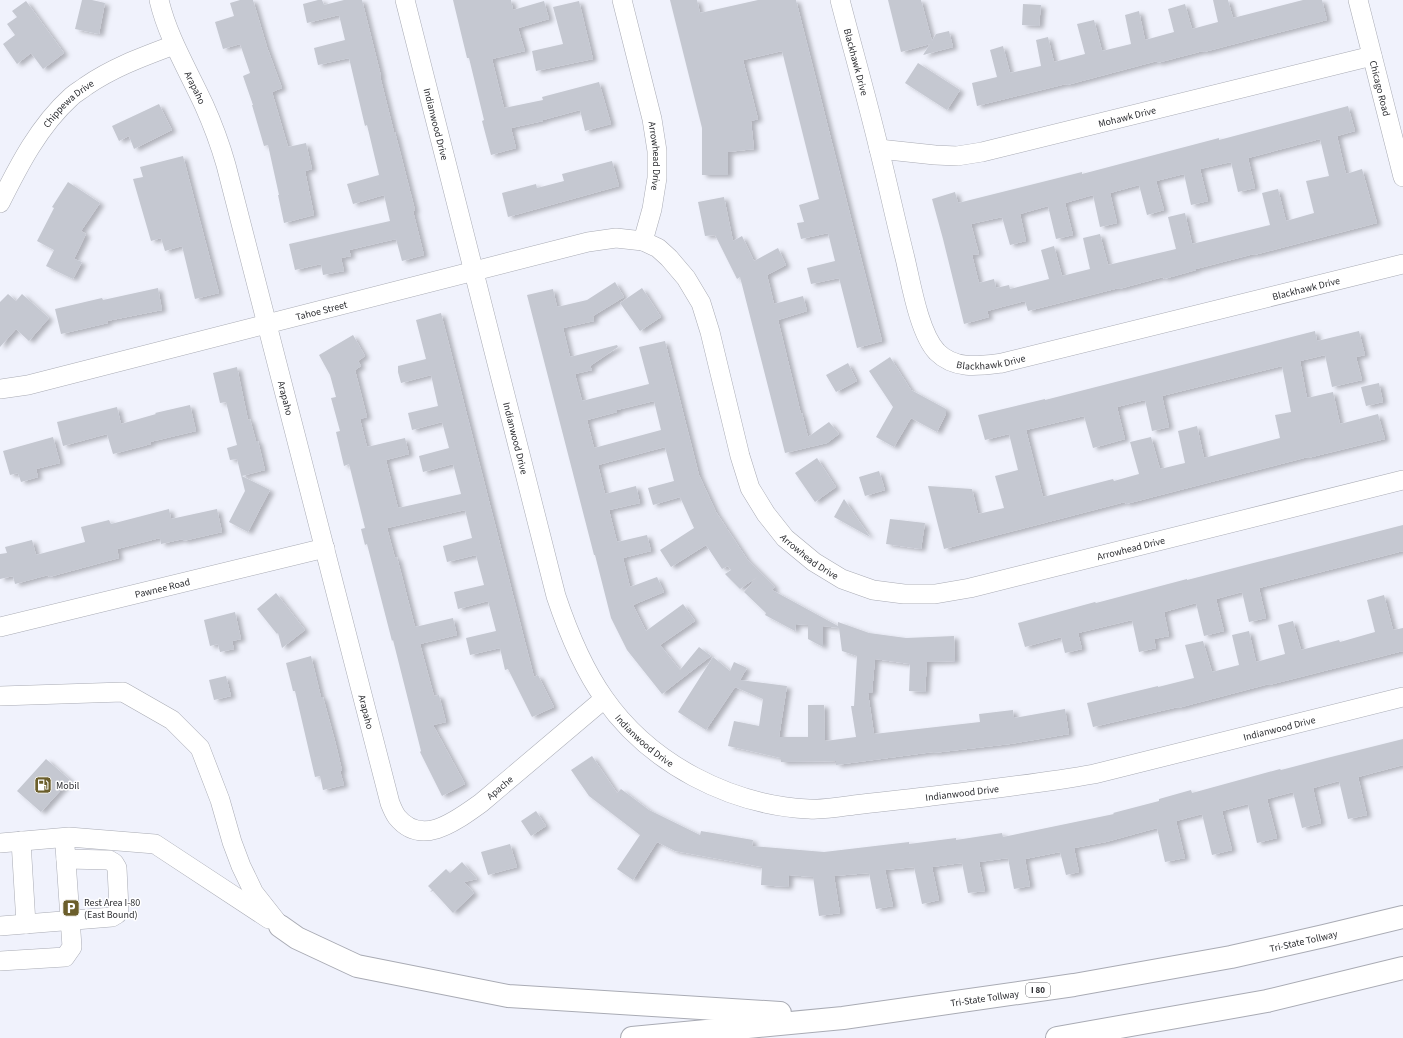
<svg xmlns="http://www.w3.org/2000/svg" width="1403" height="1038" viewBox="0 0 1403 1038" font-family="'Source Sans 3',sans-serif">
<defs>
<filter id="shadow"><feDropShadow dx="4.5" dy="2.5" stdDeviation="2" flood-color="#0004"/></filter>
</defs>
<rect width="100%" height="100%" fill="#f0f2fc"/>
<path fill="#c5c8d1" fill-rule="evenodd" filter="url(#shadow)" d="M82 0H92L105 3 99 34 75 29Z
M240 0H253L267 47 282 88 272 92 288 147 306 143 312 169 305 171 314 215 284 223 278 195H279L268 145 264 146 252 105H253L243 76 250 73 240 44 223 49 215 22 234 16 230 3Z
M318 0H322L324 5 344 0H362L381 76H380L394 132H395L415 210 413 211 424 255 402 261 396 239 349 250 351 256 341 258 344 271 323 275 321 264 295 270 289 244 390 221 384 195 353 204 347 184 379 175 367 125 365 126 349 58 318 65 314 48 345 40 339 15 307 23 303 4Z
M453 0H511L513 10 544 1 549 19 518 28 525 51 492 59 504 108 543 100 542 97 599 82 611 124 585 131 580 110 543 120V121L511 128 516 148 491 155 482 121 484 120 469 58H467Z
M670 0H697L700 13 758 0H796L882 341 857 348 839 278 811 284 807 268 835 261 828 233 801 239 797 223 804 222 799 205 819 199 782 51 743 60 758 119 751 121 754 149 728 152V175H702V128Z
M888 0H921L932 41 936 34 949 31 953 47 923 55 930 44 901 52Z
M1213 0H1228L1233 18 1303 0H1322L1327 20 1204 52 1203 51 1157 63V61L1067 85 1066 84 977 106 972 83 997 77 990 50 1003 46 1010 73 1041 66 1036 40 1048 37 1054 62 1085 54 1077 24 1094 20 1102 51 1131 44 1125 15 1139 11 1145 40 1174 32 1168 9 1185 4 1192 29 1218 22Z
M26 1 64 53 43 69 31 53 17 64 3 44 15 35 7 24 17 17 12 11Z
M579 1 593 59 536 71 532 51 563 44 553 7Z
M1023 4 1041 5 1039 26 1022 25Z
M918 63 960 90 947 110 905 83Z
M159 104 172 130 134 149 129 136 119 141 112 126Z
M1348 106 1355 131 1337 136 1346 174 1362 169 1377 223 1254 255V254L1196 269V270L1164 279 1163 277 1119 289V288L1028 311 1025 301 987 311 989 317 964 324 943 239 932 199 955 192 958 203 1082 172V174L1219 138V140ZM1320 139 1329 176 1306 181 1314 213 1286 221 1278 189 1262 193 1270 225 1192 244 1185 213 1168 217 1176 249 1108 265 1100 234 1083 238 1090 269 1062 276 1054 246 1041 250 1049 279 1010 289 1009 285 996 288 994 279 979 283 972 255 979 254 971 224 1002 217 1010 245 1026 241 1020 214 1048 206 1056 239 1073 235 1065 203 1093 195 1100 227 1117 223 1110 193 1139 185 1147 215 1164 210 1156 181 1184 174 1191 205 1208 201 1200 169 1231 162 1238 192 1255 188 1248 158Z
M183 156 219 293 195 299 182 246 165 251 161 238 151 241 133 179 143 177 140 167Z
M612 161 619 186 508 217 502 193 536 184 537 188 564 181 562 174Z
M68 182 100 203 81 231 86 234 74 259 82 262 73 279 46 266 54 250 37 241 54 208 52 207Z
M724 197 733 241 742 236 754 261 778 248 786 265 767 275 774 304 803 296 807 311 778 320 801 414 802 413 808 437 829 422 839 434 827 443 785 453 740 277 737 279 715 235 705 236 698 202Z
M615 282 624 297 593 316 594 321 563 328 570 357 617 345 618 347 590 366 592 370 575 374 582 401 649 384 639 347 665 341 699 475 716 512 747 559 775 587 772 590 838 626V622L869 633 906 638 954 636 955 661 927 662 925 692 909 691 910 664 875 659 872 693H868L874 734 980 722 979 714 1013 710 1014 718 1065 709 1069 734 1010 744 933 753V752L836 765V761L781 762V758L728 746 734 721 759 726 763 699 735 687 706 730 678 712 713 657 730 671 734 662 747 668 740 680 787 686 779 737H808V705H824L825 741 856 737 851 706H854L857 656 842 651 839 628 823 626V647L808 639V625L796 624 795 631 765 615 766 613 744 592 757 577 740 589 725 574 731 570 728 566 722 569 706 545 671 567 660 550 694 528 680 497 653 505 648 488 674 481 665 447 598 465 605 494 636 486 640 503 609 510 617 542 647 535 651 551 623 558 630 587 657 577 664 592 633 605 646 631 683 604 695 621 660 645 680 670 699 647 711 656 662 694 627 650 611 618 595 555H594L527 295 553 289 557 307 587 300ZM654 401 661 430 594 448 587 420 617 412V410Z
M158 288 162 310 107 321 108 323 61 334 55 309 102 298 103 300Z
M642 288 661 317 640 331 620 303Z
M8 294 16 301 22 294 49 318 29 341 16 329 0 347V302Z
M441 313 534 677 538 675 554 707 532 717 508 669 505 670 500 648 470 655 466 638 496 631 488 601 458 609 454 592 484 585 476 555 447 562 443 546 472 538 465 510 387 528 395 558 397 557 415 627 453 618 457 635 420 644 434 696 439 695 446 722 433 725 465 784 442 796 420 752 421 751 393 640 392 641 367 544 365 545 361 529 365 528 349 464 344 466 336 432 340 431 331 398 336 397 330 375 319 355 353 335 365 356 358 361 361 366 355 370 367 417 360 419 367 447 405 438 409 454 386 460 398 508 461 494 453 464 423 472 419 456 449 448 442 422 412 430 408 413 438 406 431 375 401 383 398 372V366L426 359 416 320Z
M1315 331 1317 341 1359 331 1365 355 1356 357 1362 380 1332 387 1325 355 1300 361 1307 398 1333 392 1340 424 1378 414 1385 439 1308 458V457L1126 504 1125 502 944 549 928 486 972 489 978 514 1004 508 995 476 1018 470 1009 434 985 440 978 415 1045 399V400ZM1282 366 1291 412 1275 415 1280 438 1204 458 1197 426 1178 431 1185 463 1160 469 1151 437 1130 442 1139 474 1114 481 1113 479 1043 497 1026 430 1084 416 1093 448 1125 439 1117 407 1145 400 1152 431 1169 427 1162 396Z
M890 357 911 390 946 409V414L937 432 911 418 894 447 876 437 893 407 869 371Z
M848 363 857 381 836 392 826 375Z
M237 367 248 420 250 419 256 441H258L265 470 242 476 270 490 248 532 229 522 245 491 237 459 230 460 227 448 237 445 226 402 220 403 213 373Z
M1379 383 1383 402 1366 406 1361 387Z
M190 405 196 431 150 442 151 444 113 454 107 434 63 446 57 422 117 407 121 424 156 414 155 413Z
M53 437 60 463 36 469 38 477 21 482 18 473 10 475 3 451Z
M817 458 836 487 815 502 795 473Z
M879 471 885 490 865 496 859 477Z
M844 499 870 537 834 517Z
M169 509 171 519 217 509 222 532 183 541V539L161 544 160 538 117 549 119 558 49 577 48 575 15 584 13 576 0 579V554L7 553 5 547 32 540 36 555 85 542 81 527 109 520 111 524Z
M890 519 925 523 921 549 886 544Z
M1403 525V551L1259 588 1266 618 1249 622 1242 592 1216 599 1224 631 1204 636 1196 603 1164 612 1169 636 1154 639 1156 648 1139 652 1132 620 1078 633 1082 649 1065 653 1061 637 1025 647 1018 623 1095 602 1096 603 1187 579V580Z
M276 593 305 630 282 648 278 633 277 634 257 609Z
M1384 595 1393 630 1403 628V651L1269 685V684L1178 708V707L1093 727 1087 703 1158 686V687L1194 678 1185 645 1203 641 1212 672 1239 665 1232 635 1249 631 1256 662 1285 654 1278 625 1293 621 1301 650 1339 640 1340 642 1375 632 1367 600Z
M235 612 241 639 232 641 234 649 220 652 218 644 210 646 204 620Z
M311 656 321 697H323L335 741 342 770 340 771 344 785 323 790 320 776 315 777 295 691H293L286 663Z
M226 676 231 696 214 700 209 680Z
M1403 739V765L1358 777 1367 815 1348 819 1339 781 1313 788 1321 823 1302 828 1293 792 1267 799 1277 838 1257 843 1248 804 1222 811 1232 850 1212 855 1202 814 1176 821 1185 858 1165 862 1157 828 1106 842 1074 848 1079 872 1066 875 1060 852 1025 859 1030 886 1014 889 1008 858 979 862 985 891 968 893 962 863 932 867 939 900 922 904 914 867 885 870 893 906 876 909 869 873 834 876 840 913 819 916 813 877 789 875 788 887 761 885 762 867 675 851 657 842 633 880 617 869 640 835 589 796 571 770 592 756 617 793 621 789 649 810 700 835 701 831 753 840 752 846 824 852 909 842V844L956 838V840L1002 833 1003 837 1114 814 1113 813 1159 801V799L1191 790 1192 793 1280 769 1281 770 1327 758Z
M46 759 70 780 41 812 17 791Z
M536 811 546 826 531 836 521 821Z
M510 844 517 867 488 875 481 852Z
M462 862 477 879 464 882 474 893 453 913 433 891 430 892 432 890 428 886 446 869 450 873Z"/>
<g fill="none" stroke-linecap="round" stroke-linejoin="round">
<defs>
<g id="minor">
<path id="s1" d="M159 0C168 38 188 70 204 105 213 125 220 144 226 165L390 803C392 808 394 813 397 817 422 848 457 820 481 803L604 699"/>
<path id="s2" d="M405 0 556 596C568 632 582 667 604 698 650 764 730 805 809 809 824 810 840 807 854 805 878 802 901 800 925 797 981 790 1038 784 1094 774L1403 697"/>
<path id="s3" d="M622 0 652 119 657 151V178L652 209 643 241 658 248 669 258 686 278 701 303 710 332 740 456 750 488 766 514 785 538 814 562 842 579 873 590 904 594H935L970 588 1403 480"/>
<path id="s4" d="M840 0C853 50 867 99 879 149 888 185 896 222 905 258 911 283 919 333 937 352 955 370 979 366 1002 363L1403 264"/>
<path id="s5" d="M1358 0 1403 177"/>
<path id="s6" d="M879 149 935 155 957 156 982 152 1372 56"/>
<path id="s7" d="M0 203C19 165 39 126 71 97 75 93 81 90 86 86 114 67 142 57 174 45"/>
<path id="s8" d="M0 389 28 385 588 242 616 238 643 241"/>
<path id="s9" d="M0 627 325 548"/>
<path d="M0 696 123 692 172 720 200 748 220 800 232 842 241 866 254 893 280 926"/>
<path d="M21 841 26 924"/>
<path d="M0 843 69 837 155 844 269 919"/>
<path d="M0 926 112 917 117 914 119 909 117 868 114 863 109 860 66 859"/>
<path d="M0 961 65 957 72 947 65 846"/>
</g>
<g id="highway">
<path d="M280 926 297 938 357 966 508 996 780 1013"/>
<path id="s10" d="M632 1038 843 1018 1074 985 1231 957 1324 936 1403 917"/>
<path d="M1057 1038 1267 1001 1403 968"/>
</g>
</defs>
<use href="#minor" stroke="#a9abb4" stroke-width="20"/>
<use href="#highway" stroke="#a9abb4" stroke-width="24"/>
<use href="#minor" stroke="#fff" stroke-width="19"/>
<use href="#highway" stroke="#fff" stroke-width="22"/>
</g>
<defs>
<symbol id="fuel-square" viewBox="-11 -11 22 22"><rect x="-9" y="-9" width="18" height="18" rx="4" fill="#6b5e2b" stroke="#fff"/><path d="M-5.5-6h7V0h2V4h1.3V-2.5L3-4.5l.8-.8L6-3V5H2.5V1h-1V6h-7ZM-4.2-4.7v3.2H.2V-4.7Z" fill="#fff"/></symbol>
<symbol id="parking-square" viewBox="-11 -11 22 22"><rect x="-9" y="-9" width="18" height="18" rx="4" fill="#6b5e2b" stroke="#fff"/><path d="M-3.5-5.5H1a3.5 3.5 0 0 1 0 7H-1V5.5H-3.5ZM-1-3.4V-.6H.8a1.4 1.4 0 0 0 0-2.8Z" fill="#fff"/></symbol>
</defs>
<g fill-rule="evenodd">
<use href="#fuel-square" x="33" y="775" width="20" height="20"/>
<use href="#parking-square" x="61" y="898" width="20" height="20"/>
</g>
<g text-anchor="middle" stroke-width="3" stroke-linejoin="round" paint-order="stroke">
<rect fill="#fff" stroke="#6d6d70" stroke-width="1" x="1026" y="983" width="24" height="14" rx="3"/>
<g font-size="9" font-weight="bold" fill="#2e2f33">
<text x="1038" y="993">I 80</text>
</g>
<g font-size="10" fill="#2e2f33" stroke="#fff">
<text dy="4" stroke="none"><textPath href="#s4" startOffset="64">Blackhawk Drive</textPath></text>
<text dy="4" stroke="none"><textPath href="#s1" startOffset="95">Arapaho</textPath></text>
<text dy="4" stroke="none"><textPath href="#s5" startOffset="91">Chicago Road</textPath></text>
<text dy="4" stroke="none"><textPath href="#s7" startOffset="122">Chippewa Drive</textPath></text>
<text dy="4" stroke="none"><textPath href="#s6" startOffset="253">Mohawk Drive</textPath></text>
<text dy="4" stroke="none"><textPath href="#s2" startOffset="128">Indianwood Drive</textPath></text>
<text dy="4" stroke="none"><textPath href="#s3" startOffset="160">Arrowhead Drive</textPath></text>
<text dy="4" stroke="none"><textPath href="#s4" startOffset="748">Blackhawk Drive</textPath></text>
<text dy="4" stroke="none"><textPath href="#s8" startOffset="331">Tahoe Street</textPath></text>
<text dy="4" stroke="none"><textPath href="#s4" startOffset="424">Blackhawk Drive</textPath></text>
<text dy="4" stroke="none"><textPath href="#s1" startOffset="419">Arapaho</textPath></text>
<text dy="4" stroke="none"><textPath href="#s2" startOffset="452">Indianwood Drive</textPath></text>
<text dy="4" stroke="none"><textPath href="#s3" startOffset="953">Arrowhead Drive</textPath></text>
<text dy="4" stroke="none"><textPath href="#s3" startOffset="617">Arrowhead Drive</textPath></text>
<text dy="4" stroke="none"><textPath href="#s9" startOffset="167">Pawnee Road</textPath></text>
<text dy="4" stroke="none"><textPath href="#s1" startOffset="743">Arapaho</textPath></text>
<text dy="4" stroke="none"><textPath href="#s2" startOffset="1447">Indianwood Drive</textPath></text>
<text dy="4" stroke="none"><textPath href="#s2" startOffset="787">Indianwood Drive</textPath></text>
<text dy="4" stroke="none"><textPath href="#s1" startOffset="973">Apache</textPath></text>
<text dy="4" stroke="none"><textPath href="#s2" startOffset="1123">Indianwood Drive</textPath></text>
<text dy="4" stroke="none"><textPath href="#s10" startOffset="679">Tri-State Tollway</textPath></text>
<text dy="4" stroke="none"><textPath href="#s10" startOffset="355">Tri-State Tollway</textPath></text>
</g>
<g font-size="10" fill="#2e2f33" stroke="#fff" text-anchor="start">
<text x="56" y="789">Mobil</text>
<text x="84" y="906">Rest Area I-80<tspan x="84" dy="12">(East Bound)</tspan></text>
</g>
</g>
</svg>
